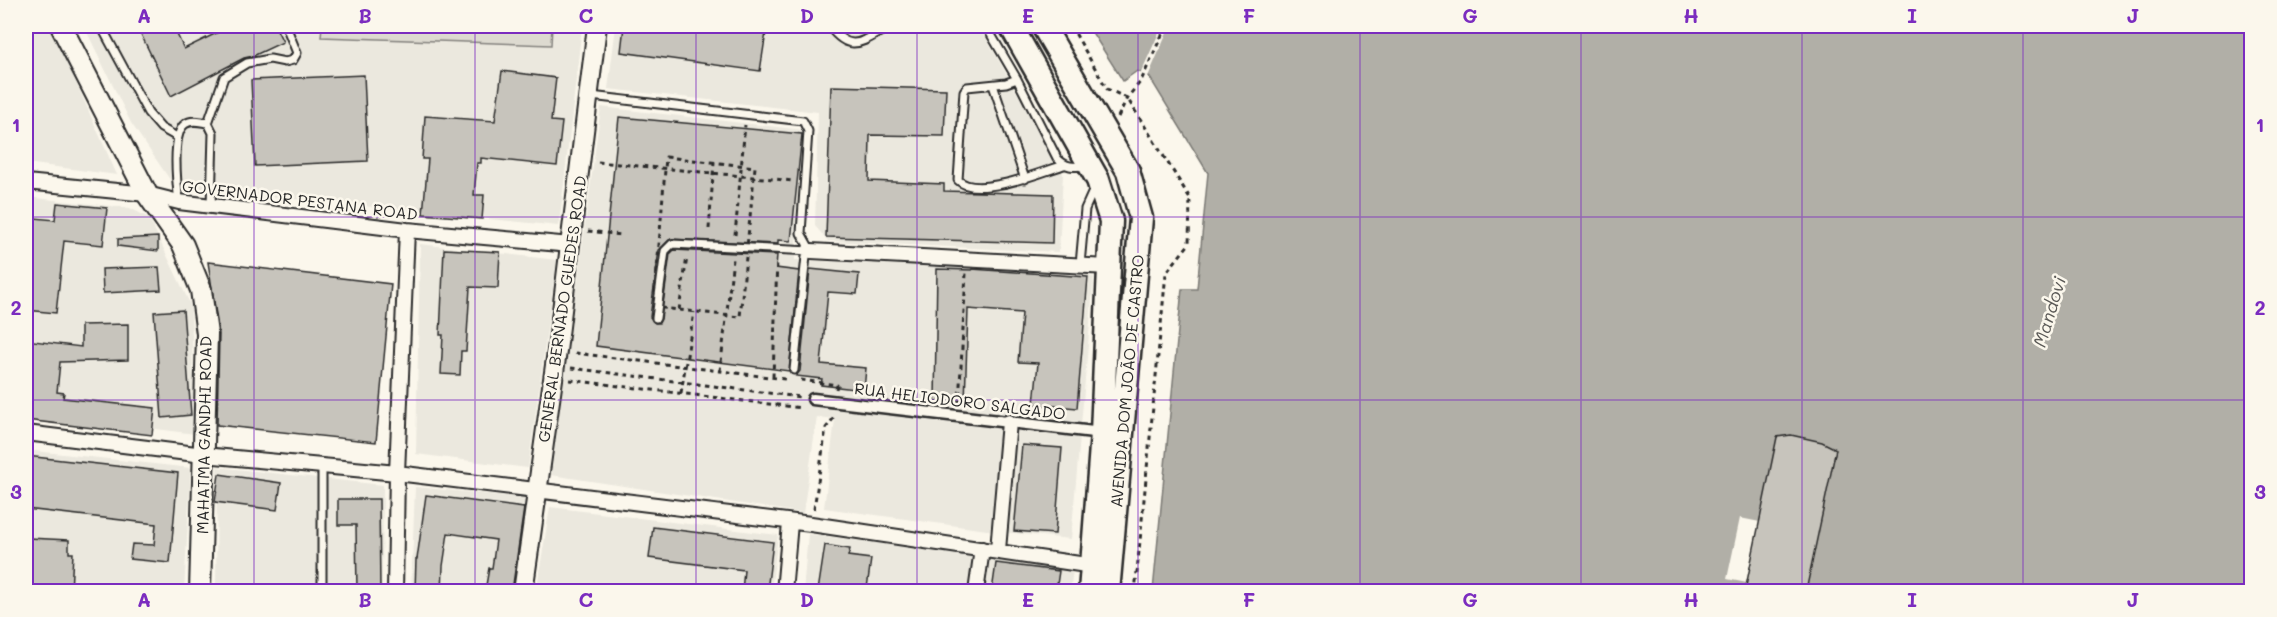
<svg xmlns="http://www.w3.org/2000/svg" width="2277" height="617" viewBox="0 0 2277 617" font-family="Mali,sans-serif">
<rect width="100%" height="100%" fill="#fbf7ec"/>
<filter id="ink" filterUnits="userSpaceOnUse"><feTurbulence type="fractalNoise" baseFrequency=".0167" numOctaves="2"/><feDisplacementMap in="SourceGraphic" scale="12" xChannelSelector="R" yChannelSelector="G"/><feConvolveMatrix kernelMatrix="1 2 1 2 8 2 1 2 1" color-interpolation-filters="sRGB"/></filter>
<g filter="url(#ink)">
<path fill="#ebe8de" d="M26 26H51L117 175 26 163Z
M84 26H582L559 226 175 187 131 123Z
M616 26H979L1063 174 1059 252 828 241 815 226 818 112 608 89Z
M601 107 803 130 795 260 972 267 1094 277 1071 539 1002 532 824 508 835 419 817 417 803 513 551 475Z
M26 197 130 208 149 218 191 306 195 434 26 412Z
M420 244 557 260 528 468 416 454Z
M26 450 191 468 184 591 26 592Z
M217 467 383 485 382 591 216 592Z
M415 487 529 498 517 591 411 592Z
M550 507 778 535 771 591 536 592Z
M808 534 972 555 968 591 803 592Z
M989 555 1073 570 1070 591 983 592Z"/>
<path fill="#dddad0" stroke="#84827e" stroke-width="1.5" d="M322 26H552L551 45 321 37Z"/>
<path fill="#b1afa7" stroke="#7b7a75" stroke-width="1.5" d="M1088 26H2251V591H1153L1182 289H1197L1208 173 1149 76 1137 71 1123 81Z"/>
<path fill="#fbf7ec" d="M1162 26H1170L1147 79 1140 75Z
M1740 518 1760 522 1747 583 1727 579Z"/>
<path fill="#c7c4bc" stroke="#2b2b2b" stroke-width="1.5" d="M137 26H173L184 49 231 26H275L283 42 253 56 244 58 171 96Z
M624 26H767L760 71 621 52Z
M502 71 556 78 551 121 562 122 557 166 481 158V163H477L474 195H484L482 219 423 214 428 159H422L425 116 495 121Z
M364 75 368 161 255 166 251 80Z
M831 86 946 89 944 136 870 135 869 181 944 184V191L1053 194 1052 243 826 237Z
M619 117 802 134 791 241 778 240V244L670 239 659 250 650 317 655 323H659L661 319 670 254 674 250 777 255 776 268 799 271 789 371 596 346Z
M57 203 107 208 103 245 64 241 56 313 26 310 35 218 55 220Z
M158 237V251L118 246V239Z
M444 249 500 252 498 288 470 287 466 351H461L460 375 441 374 443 335H440Z
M208 262 391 284 376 442 217 425 219 334Z
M159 267 161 290 103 293 102 269Z
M810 269 859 274 857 294 828 292 821 364 866 368 864 390 821 385 822 379 796 376 800 371Z
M937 269 972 270V269L1088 277 1077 408 1034 404 1038 363 1018 362 1022 313 968 309 965 402 935 401Z
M183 310 191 415 162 418 154 312Z
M128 324V360L60 362 57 392 64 393 63 398 155 408 152 435 26 420V340L81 347V325Z
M1791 435 1822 442 1836 449 1806 591H1745L1777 437Z
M1022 445 1062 448 1055 534 1014 531Z
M26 456 178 473 170 563 130 559 132 544 154 545 156 524 26 509Z
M219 474 281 483 277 510 215 502Z
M426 495 524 508 512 591H485L489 568H492L496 540 448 533 443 566 442 591H415L416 559H417Z
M338 499H379L380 591H357L356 525H338Z
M653 527 773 542 767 591H742L744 570 649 558Z
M28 538 69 540V553H73L71 591H26V551H27Z
M825 545 850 549 848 556 871 559 867 588H863L862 591H818Z
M996 563 1059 571 1056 591H992Z"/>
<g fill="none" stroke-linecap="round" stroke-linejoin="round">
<defs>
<path id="service" d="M101 26 148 113 161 128 177 137
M829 26C852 56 863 40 891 26
M986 26 1017 79 1057 158C1066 168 1074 167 1087 166
M1017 79 1006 83 967 87 964 91 958 180C976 199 1042 172 1064 165
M993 85 1025 179
M591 96 803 121 808 131 801 233 811 251
M208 123 224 77 247 63 270 59 285 62 293 60 297 53 286 26
M179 202C177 186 171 134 185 124 192 119 200 122 208 123L213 133 211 206
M26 213 28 183
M1080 265 1085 209 1094 189
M656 318 665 251 672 244 811 251
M794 370 807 247
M322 592V466"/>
<path id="pedestrian" d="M813 399 1102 433"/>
<path id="minor" d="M26 182 147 194 179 202 407 230 571 245
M811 251 1108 267
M26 433 204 455 397 473 811 524 1093 566
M998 550 1009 422
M395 592 397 473 407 230
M784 592 790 523
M976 592 982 549"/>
<path id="tertiary" d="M523 592 557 351 597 26"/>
<path id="secondary" d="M61 26 147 194 183 245 201 290 207 334 200 592"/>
<path id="primary" d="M1011 26 1098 180 1111 221 1102 433 1090 592
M1043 26 1128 171 1141 218 1108 592"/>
</defs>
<use href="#service" stroke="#2b2b2b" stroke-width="11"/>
<use href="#pedestrian" stroke="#2b2b2b" stroke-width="15"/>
<use href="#minor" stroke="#2b2b2b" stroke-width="18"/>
<use href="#tertiary" stroke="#2b2b2b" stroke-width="22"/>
<use href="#secondary" stroke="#2b2b2b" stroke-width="24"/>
<use href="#primary" stroke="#2b2b2b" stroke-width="27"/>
<path stroke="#2b2b2b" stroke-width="3" stroke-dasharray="4.5 4.5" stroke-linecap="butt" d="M1071 26 1107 89 1127 98 1190 198 1189 244 1166 273 1135 592
M1118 117 1127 98 1141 81 1166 26
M666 157 755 167 740 317 654 307Z
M598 162 794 181
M709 229 714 162
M588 231 622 235
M735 235 745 125
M679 310 687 257
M575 353 785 379
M571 368 800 397
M720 371 733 259
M773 377 777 260
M570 380 802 408
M801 380 837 385 836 389
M681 393 694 312
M959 404 966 273
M814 509 826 428 836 415"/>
<use href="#service" stroke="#fbf7ec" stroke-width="7"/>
<use href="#pedestrian" stroke="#fbf7ec" stroke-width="10"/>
<use href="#minor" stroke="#fbf7ec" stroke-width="14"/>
<use href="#tertiary" stroke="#fbf7ec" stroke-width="18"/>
<use href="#secondary" stroke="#fbf7ec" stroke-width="20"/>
<use href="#primary" stroke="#fbf7ec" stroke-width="22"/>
</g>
</g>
<path fill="none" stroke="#7b2cbf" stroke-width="1.5" stroke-opacity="0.55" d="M254 26V592M475 26V592M696 26V592M917 26V592M1138 26V592M1360 26V592M1581 26V592M1802 26V592M2023 26V592M26 217H2252M26 400H2252"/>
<g text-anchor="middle" stroke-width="5" stroke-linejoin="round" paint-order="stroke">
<g font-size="16" fill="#2b2b2b" stroke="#fbf7ec">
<text transform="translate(300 200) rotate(7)" y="6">GOVERNADOR PESTANA ROAD</text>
<text transform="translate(562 309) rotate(-82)" y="6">GENERAL BERNADO GUEDES ROAD</text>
<text transform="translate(1127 381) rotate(-85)" y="6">AVENIDA DOM JOÃO DE CASTRO</text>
<text transform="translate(960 401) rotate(7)" y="6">RUA HELIODORO SALGADO</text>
<text transform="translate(204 435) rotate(-89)" y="6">MAHATMA GANDHI ROAD</text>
</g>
<g font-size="18" font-style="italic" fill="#5a5956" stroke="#fbf7ec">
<text transform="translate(2050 312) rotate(-73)" y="6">Mandovi</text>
</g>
</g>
<rect width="2277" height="617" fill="none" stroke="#fbf7ec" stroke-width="66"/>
<rect x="33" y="33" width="2211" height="551" fill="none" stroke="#7b2cbf" stroke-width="2"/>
<g font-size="20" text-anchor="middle" font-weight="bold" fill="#7b2cbf">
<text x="144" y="23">A</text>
<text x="365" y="23">B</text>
<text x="586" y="23">C</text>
<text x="807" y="23">D</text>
<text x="1028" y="23">E</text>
<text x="1249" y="23">F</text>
<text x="1470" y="23">G</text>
<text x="1691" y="23">H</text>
<text x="1912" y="23">I</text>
<text x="2133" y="23">J</text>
<text x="16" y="132">1</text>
<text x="2260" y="132">1</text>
<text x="16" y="315">2</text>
<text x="2260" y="315">2</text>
<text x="16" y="499">3</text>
<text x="2260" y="499">3</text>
<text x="144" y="607">A</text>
<text x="365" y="607">B</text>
<text x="586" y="607">C</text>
<text x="807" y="607">D</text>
<text x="1028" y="607">E</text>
<text x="1249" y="607">F</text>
<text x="1470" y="607">G</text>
<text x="1691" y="607">H</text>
<text x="1912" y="607">I</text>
<text x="2133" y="607">J</text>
</g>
</svg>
